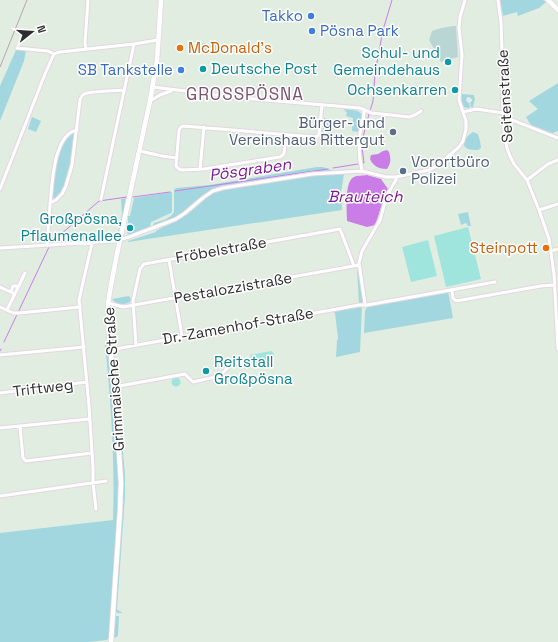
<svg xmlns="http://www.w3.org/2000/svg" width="558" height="642" viewBox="0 0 558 642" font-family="'Space Grotesk',sans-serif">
<rect width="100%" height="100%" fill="#e1ede1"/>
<path fill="#a2d7df" d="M500 0H543L546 2 539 8 518 16 517 12 503 16Z
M16 50H26L24 61 0 121V86Z
M558 83V131L550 134 529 125H531L526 117 538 109 529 101Z
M461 94 474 95V97L475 98 473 107H471L470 103 472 101V99L469 97H467L466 100 467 102 469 103 470 107 468 108 464 107 462 103Z
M344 109C365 111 364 112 359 132L352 131 353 118 346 116 347 112 345 111Z
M32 117 41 121 36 132 28 129Z
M324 118 332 119 331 138H324L322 136Z
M73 132 75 133C72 155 72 182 56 199L52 198C54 175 54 149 73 132Z
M473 132 478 134 480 141 481 148 478 150C460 151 460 141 473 132Z
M317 167H323L334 171 354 169 355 170 317 172 217 188 207 193 177 217 152 227 154 223C160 221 170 219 174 212V190L176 188 210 185Z
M344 174 341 192 342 210 128 242V241L156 232V231C165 225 176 223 184 216 197 208 203 198 217 191L315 175Z
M172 192V211L171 213 151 222 150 228 131 235 128 234 127 232 128 230H130V227L128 224V216H130L134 198Z
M126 198 119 236 117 237 122 214 121 199Z
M468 212 471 226H468L466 223 461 225 458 214Z
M357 268 361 285 363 302 362 303H359Z
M448 291 453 318 364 333 365 311 367 307 430 295H435Z
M129 296 131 299 130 302C125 305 116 305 112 299Z
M362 306 360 352 336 357 337 341 338 338 335 313 332 311 118 350 114 355 115 360 116 372 118 376 120 377 117 378 118 385H116L113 352 115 350Z
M105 344H108L117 451 118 482 117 516 109 637 107 640 88 642H0V533L113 520C115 461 111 402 105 344Z
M116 390H117C118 395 120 402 119 407L125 475V496L117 609 119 611 123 613H117L115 611 123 475Z
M117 616H119L118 635 117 637 113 638 115 617Z"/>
<path fill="#b9d6d5" d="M453 26H456L458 57 441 62 429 40 432 31 441 28Z"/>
<path fill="#9fe5de" d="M202 43 218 45V52L202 51Z
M468 227 481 279 446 287 434 236Z
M428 240 437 276 411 282 402 247Z
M271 351C275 353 275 357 272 360L252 363 250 355Z
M171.5 382a4.5 4.5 0 1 1 9 0a4.5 4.5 0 1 1-9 0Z"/>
<path fill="#ca7de6" d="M387 150 389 152C391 158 391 164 387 169 379 169 373 166 370 159L371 155 378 154 383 151Z
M367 175 381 179 388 189C382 201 380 213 375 225L367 227 347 221C347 212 344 181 354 177 357 175 363 176 367 175Z"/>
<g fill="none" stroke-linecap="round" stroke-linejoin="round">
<path stroke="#ca7de6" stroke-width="1" d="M370 111 373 101 375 73 383 30 392 0
M333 168 364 163 362 147 363 137 369 114
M175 191 328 169
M133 197 170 192
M51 244 52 242 99 201 127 197
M4 342 49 247
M0 351 1 349"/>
<defs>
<path id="street" d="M498 0 501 22 503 81V106L504 133 507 148 510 156 514 164 527 180 539 210 549 239 554 274 558 349
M17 48 48 51 54 54
M86 49 85 43 88 0
M153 87 210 94 230 97 360 108 372 113 409 117 415 115 421 111
M150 101 160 95 171 91
M463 112 476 109 503 113
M503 117 507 118 558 138
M286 135 284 153 283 155 280 157 204 169 182 170 179 169 176 166 179 130 181 127 184 126 314 137 318 136 319 134 322 105
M140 151 162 156 177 158
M200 169 204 127
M362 171C359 158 358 146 360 133 362 125 364 119 364 111
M527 180 548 164 558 160
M0 189 45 74 54 54 60 52 134 44 158 40
M101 199 134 44
M50 203 56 200 62 194 66 186 72 165 80 100C81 97 81 96 84 94 91 91 115 91 124 90
M539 210 558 204
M92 243 79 300 89 406 93 468V483L96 509
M47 245C48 232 49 218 50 205 52 186 53 134 77 130
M0 248 115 241 129 237 176 219 185 213 204 197 213 191 223 188 312 174 362 171 386 177H396L429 170 437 166 459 147 463 141 466 129V121L459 100 462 55 459 28 460 17 465 0
M551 251 558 249
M169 260 182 336
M0 287 15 294
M452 290 453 298 456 301 541 286 554 285
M11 292 13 286H19
M108 303 123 307 359 265
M365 304 359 263 362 251 380 220 387 195 396 180V177
M0 307 13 313H19L80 307
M7 310 25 273
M136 345 133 301 140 269 144 264 340 229 354 266
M110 350 359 305H367L495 282
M0 355 84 347
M114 387 185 374 193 382 220 376 230 365 246 361
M0 393 87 382
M20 427 23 458 26 461 92 453
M0 428 89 419
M0 496 106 481"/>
<path id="secondary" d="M548 0 558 10
M111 642 120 511 121 483 117 421 108 322V303L111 285 118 249 150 101 157 61 161 0"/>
</defs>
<use href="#street" stroke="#e4d6e0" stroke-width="5"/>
<use href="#secondary" stroke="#e4d6e0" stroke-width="6"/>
<use href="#street" stroke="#fff" stroke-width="3"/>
<use href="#secondary" stroke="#fff" stroke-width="4.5"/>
<path stroke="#b6a4b0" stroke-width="1" d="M0 67 27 0"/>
</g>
<g fill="#3f7fe0" stroke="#fff" stroke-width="1.5">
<circle cx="311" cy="16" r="4"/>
<circle cx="312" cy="31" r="4"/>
<circle cx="181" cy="70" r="4"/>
</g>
<g fill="#e8710a" stroke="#fff" stroke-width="1.5">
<circle cx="180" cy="48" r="4"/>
<circle cx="546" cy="248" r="4"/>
</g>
<g fill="#0f9aa8" stroke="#fff" stroke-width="1.5">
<circle cx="448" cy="62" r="4"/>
<circle cx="203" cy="69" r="4"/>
<circle cx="455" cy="90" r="4"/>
<circle cx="130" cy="228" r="4"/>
<circle cx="206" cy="371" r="4"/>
</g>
<g fill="#5c6f8a" stroke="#fff" stroke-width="1.5">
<circle cx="393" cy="132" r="4"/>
<circle cx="403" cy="171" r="4"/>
</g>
<g text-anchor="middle" stroke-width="3" stroke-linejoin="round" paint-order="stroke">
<g font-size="15" fill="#366cbe" stroke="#fff" text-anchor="end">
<text x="303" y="21">Takko</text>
<text x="320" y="36" text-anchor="start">Pösna Park</text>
<text x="173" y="75">SB Tankstelle</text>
</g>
<g font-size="15" fill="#c56008" stroke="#fff" text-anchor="start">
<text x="188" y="53">McDonald's</text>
<text x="538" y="253" text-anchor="end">Steinpott</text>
</g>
<g font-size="15" fill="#0d838f" stroke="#fff" text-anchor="end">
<text x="440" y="58">Schul- und<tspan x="440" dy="17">Gemeindehaus</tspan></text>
<text x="211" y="74" text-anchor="start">Deutsche Post</text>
<text x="447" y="95">Ochsenkarren</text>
<text x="122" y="224">Großpösna,<tspan x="122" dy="17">Pflaumenallee</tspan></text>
<text x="214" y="367" text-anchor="start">Reitstall<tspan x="214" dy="17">Großpösna</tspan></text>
</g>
<g font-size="15" fill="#2d2d2d" stroke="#fff">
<text transform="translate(505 96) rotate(-93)" y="5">Seitenstraße</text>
<text transform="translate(221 250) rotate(-10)" y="5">Fröbelstraße</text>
<text transform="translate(233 288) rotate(-10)" y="5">Pestalozzistraße</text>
<text transform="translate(238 326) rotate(-10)" y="5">Dr.-Zamenhof-Straße</text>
<text transform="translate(114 379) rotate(-94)" y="5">Grimmaische Straße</text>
<text transform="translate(43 388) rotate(-7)" y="5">Triftweg</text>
</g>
<g font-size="15" fill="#4e5e75" stroke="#fff" text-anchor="end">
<text x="385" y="128">Bürger- und<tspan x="385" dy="17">Vereinshaus Rittergut</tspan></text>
<text x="411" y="167" text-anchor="start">Vorortbüro<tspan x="411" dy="17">Polizei</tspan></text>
</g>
<g font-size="16" font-style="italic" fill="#7e1896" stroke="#fff">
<text transform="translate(250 169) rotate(-8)" y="6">Pösgraben</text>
<text x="365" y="202">Brauteich</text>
</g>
<g font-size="17" letter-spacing="1" fill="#7b506f" stroke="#fff">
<text x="245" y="100">GROSSPÖSNA</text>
</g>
</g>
<g transform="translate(32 32) rotate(73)" stroke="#ffffff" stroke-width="3" paint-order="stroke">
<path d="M0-3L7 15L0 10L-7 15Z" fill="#2d2d2d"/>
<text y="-6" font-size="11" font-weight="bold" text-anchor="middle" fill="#2d2d2d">N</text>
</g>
</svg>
